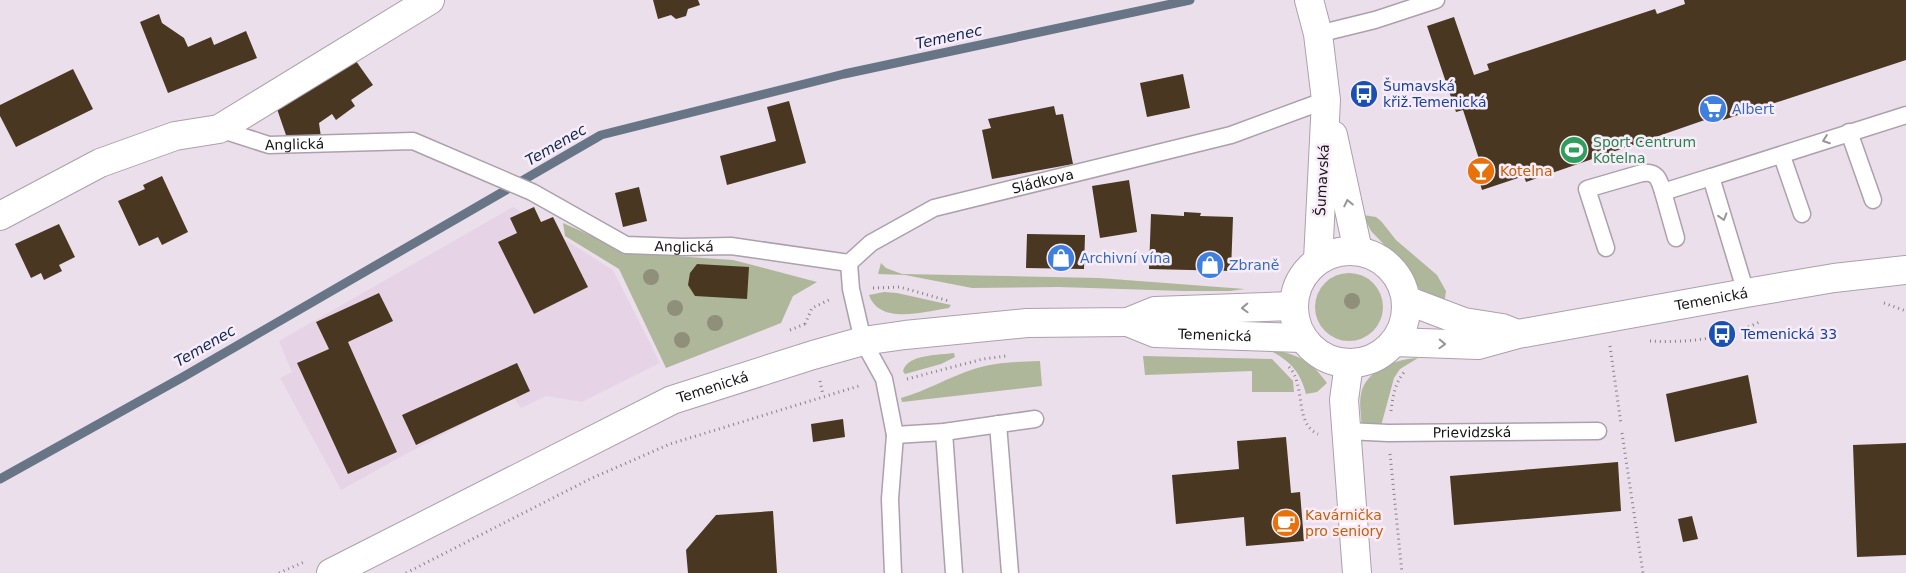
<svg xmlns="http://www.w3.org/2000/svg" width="1906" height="573" viewBox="0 0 1906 573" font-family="'DejaVu Sans',sans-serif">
<rect width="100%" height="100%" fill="#ebdfeb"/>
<path fill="#e6d4e6" d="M513 207 613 270 660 363 582 402 546 396 521 408 514 398 404 455 341 490 280 378 292 372 279 341Z"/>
<path fill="#afb79a" d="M1363 215 1376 217 1381 221 1396 240 1437 275 1446 291 1444 305 1420 290 1405 266 1371 231Z
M563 223 630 253 733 260 817 282 793 296 781 323 666 368 619 269 565 236Z
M881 263 886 268 902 274 1099 278 1245 289 1230 291H1183L1059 287 972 288 905 275 878 274Z
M1315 307a34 34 0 1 1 68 0a34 34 0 1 1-68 0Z
M884 292 897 293 951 305 949 308C925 311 880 326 869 295Z
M1269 350C1295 352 1312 362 1327 383L1317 392 1306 394C1300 371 1290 361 1269 350Z
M954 353 955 357 941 364 905 374 903 371C907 354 940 355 954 353Z
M1143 356 1272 359 1293 381 1294 392H1252V371L1145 375Z
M1418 358 1400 369 1394 378 1381 426H1362C1361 416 1359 403 1361 394 1366 369 1397 359 1418 358Z
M1040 361 1042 386 902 402 901 398C926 391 949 377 974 369 995 362 1018 362 1040 361Z"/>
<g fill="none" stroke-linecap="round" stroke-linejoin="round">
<path stroke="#687587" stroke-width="9" d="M0 479 183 377 601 135 844 74 1190 0"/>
</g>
<path fill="#493721" d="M653 0H698L700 5 688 9 686 16 676 19 671 15 658 19Z
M1684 0H1906V60L1723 120 1722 114 1526 182 1524 176 1482 190 1473 161 1479 159 1463 110 1456 112 1427 26 1454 17 1474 75 1489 70 1487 64 1655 9 1657 14 1685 4Z
M159 14 162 23 184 38 188 47 211 37 214 45 246 31 257 58 168 93 140 22Z
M351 54 373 85 351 100 355 106 336 120 332 114 319 123 321 137 287 138 276 106Z
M73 69 93 109 16 147 0 116V105Z
M1183 74 1190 108 1147 117 1140 83Z
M789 101 806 163 727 185 720 156 776 141 767 107Z
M1054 106 1056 115 1063 114 1073 164 992 179 982 130 991 128 988 119Z
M162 176 188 232 162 245 158 237 139 246 118 201 145 189 143 185Z
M1129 180 1137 232 1100 238 1092 186Z
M639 187 647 221 623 227 615 193Z
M534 207 541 222 553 217 588 287 534 314 498 242 517 233 510 218Z
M1184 212 1201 213 1200 216 1233 217 1231 271 1149 269 1151 214 1184 216Z
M59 224 75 257 59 265 62 271 44 280 41 273 31 278 15 244Z
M1027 234 1085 235 1084 269 1026 268Z
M697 264 749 267 747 299 695 296 688 285 690 273Z
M379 293 393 321 348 342 397 452 348 474 297 363 329 349 316 322Z
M517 363 530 391 416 445 402 415Z
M1748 375 1757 423 1675 442 1666 394Z
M843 419 845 437 813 442 811 424Z
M1286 437 1291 493 1300 492 1304 541 1246 546 1244 517 1176 524 1172 475 1239 469 1237 441Z
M1906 443V555L1857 557 1853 445Z
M1618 462 1621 511 1454 525 1450 476Z
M773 511 777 573H688L686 550 716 515Z
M1692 516 1698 539 1683 542 1678 519Z"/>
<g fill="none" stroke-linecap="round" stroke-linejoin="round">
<defs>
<g id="lane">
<path d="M1318 34 1375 20 1436 0"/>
<path id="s1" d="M219 129 269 145 413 141 532 192 626 245 682 247 731 246 849 263"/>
<path d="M1849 132 1873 200"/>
<path d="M1782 156 1802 214"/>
<path d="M1663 192 1676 238"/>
<path d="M1606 248 1587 189 1642 173C1657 171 1659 179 1663 192L1711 177"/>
<path d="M1746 293 1711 177 1906 115"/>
<path d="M998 424 1010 573"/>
<path id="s2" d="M1347 431 1388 433 1598 431"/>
<path d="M944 432 954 573"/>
<path d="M895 435 944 432 1035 419"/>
<path id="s3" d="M893 573 890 499 895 435 884 379 863 341 851 289 849 263 871 243 934 208 1231 135 1326 100"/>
</g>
<path id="street" d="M1309 0 1318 34 1326 100 1318 260
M1333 135 1358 251
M0 216 100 163 175 136 219 129 430 0
M1349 363 1344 400 1357 573"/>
<g id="secondary">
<circle cx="1350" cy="307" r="56"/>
<path d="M1406 300 1464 322 1502 328 1517 334"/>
<path id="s4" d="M1128 322 1155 333 1303 338"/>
<path id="s5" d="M1394 342 1478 345 1518 334 1746 293 1834 278 1906 270"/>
<path id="s6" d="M331 573 672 400 813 355 863 341 905 335 1027 323 1128 322 1155 311 1293 306"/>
</g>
</defs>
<use href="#lane" stroke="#aca0ac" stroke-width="19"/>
<use href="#street" stroke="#aca0ac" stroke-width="30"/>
<use href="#secondary" stroke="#aca0ac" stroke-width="30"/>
<path stroke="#898189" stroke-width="3" stroke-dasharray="1 4" stroke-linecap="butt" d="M873 288 900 287 949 301
M1884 303 1906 311
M805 324 812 308 831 299
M790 330 805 324
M1650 341C1686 343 1728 339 1761 321
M1610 346 1621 424
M1289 367C1306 384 1294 424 1318 434
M907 379 983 359 1006 356
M820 381 823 395
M1391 411C1393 395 1395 383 1405 371
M1622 433 1643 573
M1390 454 1402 573
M279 573 304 562
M406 573 590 479 670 444 862 385"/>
<use href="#lane" stroke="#fff" stroke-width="16"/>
<use href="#street" stroke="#fff" stroke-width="28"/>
<use href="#secondary" stroke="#fff" stroke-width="28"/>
</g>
<g fill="#8f8f7a">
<circle cx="651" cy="277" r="8"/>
<circle cx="1352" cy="301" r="8"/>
<circle cx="675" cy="308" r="8"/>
<circle cx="715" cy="323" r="8"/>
<circle cx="682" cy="340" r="8"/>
</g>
<defs><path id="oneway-chevron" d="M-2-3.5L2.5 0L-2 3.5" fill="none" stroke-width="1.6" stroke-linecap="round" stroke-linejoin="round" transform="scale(1.25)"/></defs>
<g stroke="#979597">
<use href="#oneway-chevron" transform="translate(1826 140) rotate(160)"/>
<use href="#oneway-chevron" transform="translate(1348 203) rotate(-102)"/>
<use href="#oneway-chevron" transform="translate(1723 217) rotate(73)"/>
<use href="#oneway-chevron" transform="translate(1245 308) rotate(178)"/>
<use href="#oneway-chevron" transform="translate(1442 344) rotate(2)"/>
</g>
<defs>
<symbol id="bus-disc" viewBox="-11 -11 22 22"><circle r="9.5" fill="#1a4fb4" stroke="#f8ecf9"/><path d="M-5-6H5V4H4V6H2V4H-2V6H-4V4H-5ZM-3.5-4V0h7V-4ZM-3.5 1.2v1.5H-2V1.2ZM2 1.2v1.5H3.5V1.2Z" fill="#fff"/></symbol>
<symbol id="supermarket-disc" viewBox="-11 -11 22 22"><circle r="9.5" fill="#3f7fe0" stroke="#f8ecf9"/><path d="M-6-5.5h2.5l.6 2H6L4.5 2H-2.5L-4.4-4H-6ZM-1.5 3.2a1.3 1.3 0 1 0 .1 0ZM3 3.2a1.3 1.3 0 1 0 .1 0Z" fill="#fff"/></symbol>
<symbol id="stadium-disc" viewBox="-11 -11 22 22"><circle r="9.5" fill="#2e9e5b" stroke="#f8ecf9"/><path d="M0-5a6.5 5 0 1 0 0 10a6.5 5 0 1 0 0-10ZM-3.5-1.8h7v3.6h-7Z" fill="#fff"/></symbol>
<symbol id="bar-disc" viewBox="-11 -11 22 22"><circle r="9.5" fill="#e8710a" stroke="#f8ecf9"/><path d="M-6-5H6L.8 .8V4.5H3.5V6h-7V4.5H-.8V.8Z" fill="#fff"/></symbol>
<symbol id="shop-disc" viewBox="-11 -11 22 22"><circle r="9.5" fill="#3f7fe0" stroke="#f8ecf9"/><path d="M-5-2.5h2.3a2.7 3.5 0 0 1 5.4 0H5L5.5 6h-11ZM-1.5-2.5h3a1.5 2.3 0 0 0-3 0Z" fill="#fff"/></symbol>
<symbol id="cafe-disc" viewBox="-11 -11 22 22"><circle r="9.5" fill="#e8710a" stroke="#f8ecf9"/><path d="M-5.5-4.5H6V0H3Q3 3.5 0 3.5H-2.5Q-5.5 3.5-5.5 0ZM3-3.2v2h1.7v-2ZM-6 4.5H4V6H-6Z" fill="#fff"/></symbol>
</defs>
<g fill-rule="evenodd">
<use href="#bus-disc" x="1348" y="78" width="32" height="32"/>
<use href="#supermarket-disc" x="1697" y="93" width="32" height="32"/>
<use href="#stadium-disc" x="1558" y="134" width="32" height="32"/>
<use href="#bar-disc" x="1465" y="155" width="32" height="32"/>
<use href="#shop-disc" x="1045" y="242" width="32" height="32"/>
<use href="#shop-disc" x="1194" y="249" width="32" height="32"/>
<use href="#bus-disc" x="1706" y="318" width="32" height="32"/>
<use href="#cafe-disc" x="1270" y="507" width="32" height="32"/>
</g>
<g text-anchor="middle" stroke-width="5" stroke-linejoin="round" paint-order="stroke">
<g font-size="14" fill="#164399" stroke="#f8ecf9" text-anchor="start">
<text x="1383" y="91">Šumavská<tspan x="1383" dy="16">křiž.Temenická</tspan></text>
<text x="1741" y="339">Temenická 33</text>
</g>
<g font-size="14" fill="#366cbe" stroke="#f8ecf9" text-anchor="start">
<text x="1732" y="114">Albert</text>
<text x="1080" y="263">Archivní vína</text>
<text x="1229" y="270">Zbraně</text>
</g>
<g font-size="14" fill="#181418" stroke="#f8ecf9">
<text dy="5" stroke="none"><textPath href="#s1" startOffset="78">Anglická</textPath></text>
<text transform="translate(1322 180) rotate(-87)" y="5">Šumavská</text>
<text dy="5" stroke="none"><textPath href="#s3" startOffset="532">Sládkova</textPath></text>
<text dy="5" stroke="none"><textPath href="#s1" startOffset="492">Anglická</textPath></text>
<text dy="5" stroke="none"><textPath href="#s5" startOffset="322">Temenická</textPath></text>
<text dy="5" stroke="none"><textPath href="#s4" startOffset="89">Temenická</textPath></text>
<text dy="5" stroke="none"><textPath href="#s6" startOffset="425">Temenická</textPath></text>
<text dy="5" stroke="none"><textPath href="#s2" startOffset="125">Prievidzská</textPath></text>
</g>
<g font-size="14" fill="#27864d" stroke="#f8ecf9" text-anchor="start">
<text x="1593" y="147">Sport Centrum<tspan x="1593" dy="16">Kotelna</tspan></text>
</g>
<g font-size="14" fill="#c56008" stroke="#f8ecf9" text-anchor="start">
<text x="1500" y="176">Kotelna</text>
<text x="1305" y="520">Kavárnička<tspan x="1305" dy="16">pro seniory</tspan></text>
</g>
<g font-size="15" font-style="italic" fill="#0f294d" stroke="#f8ecf9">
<text transform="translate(949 37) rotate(-12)" y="5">Temenec</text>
<text transform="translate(556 145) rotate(-30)" y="5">Temenec</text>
<text transform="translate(205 346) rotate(-30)" y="5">Temenec</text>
</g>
</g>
</svg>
